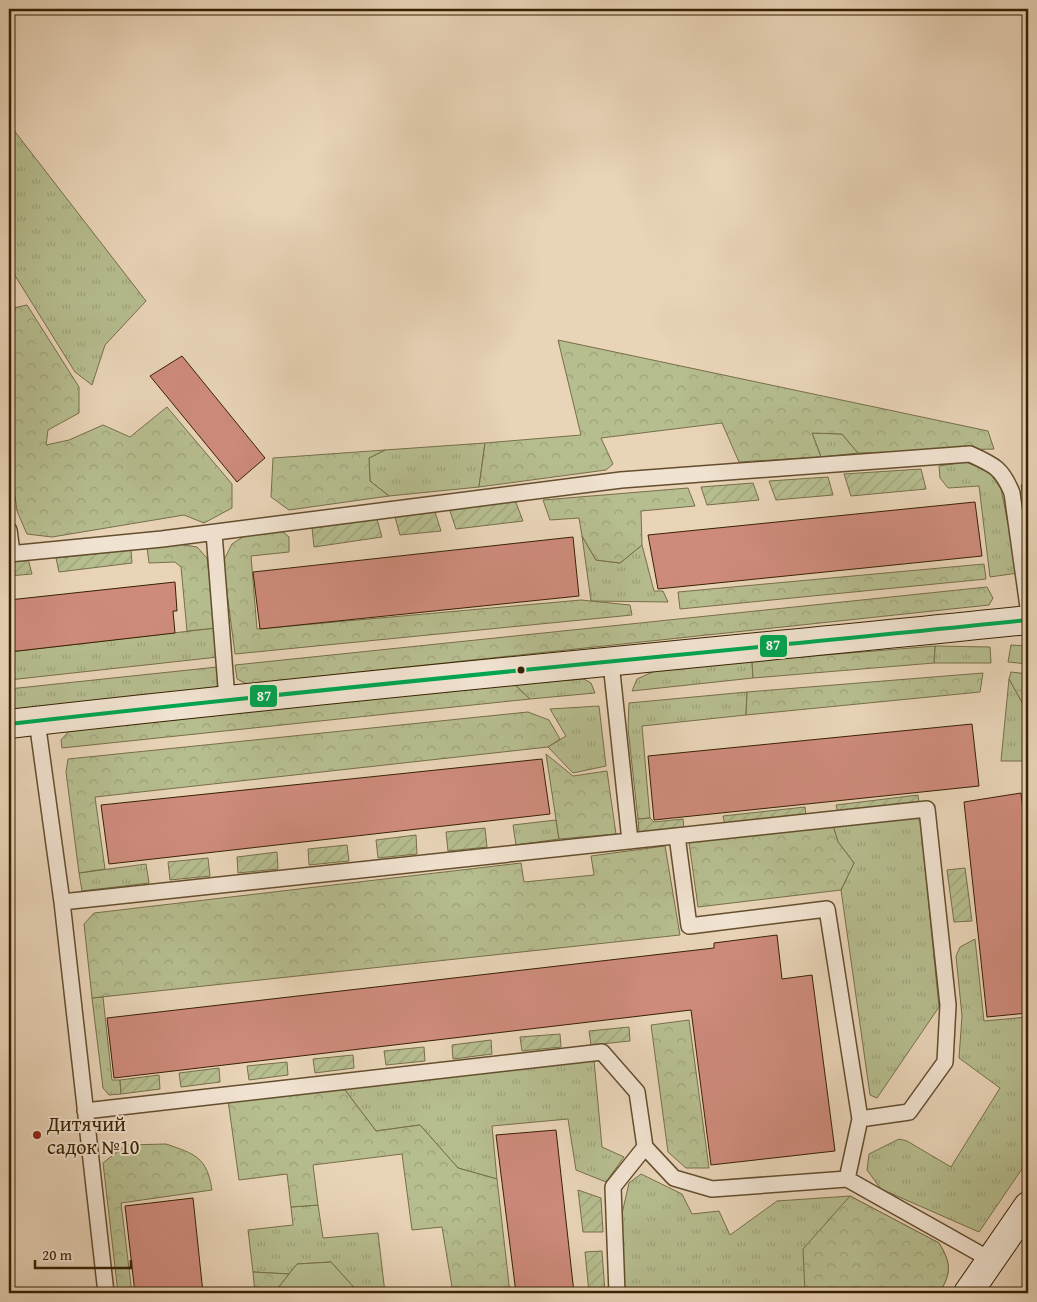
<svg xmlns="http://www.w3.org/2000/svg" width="1037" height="1302" viewBox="0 0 1037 1302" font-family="'Gentium Book Plus',serif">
<defs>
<pattern id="grass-tufts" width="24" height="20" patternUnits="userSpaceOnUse" patternTransform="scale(1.25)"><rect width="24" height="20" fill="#b6bd8f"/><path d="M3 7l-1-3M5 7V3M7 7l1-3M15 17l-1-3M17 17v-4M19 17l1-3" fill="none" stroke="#9da27a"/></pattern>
<pattern id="forest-crowns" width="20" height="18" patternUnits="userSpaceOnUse" patternTransform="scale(1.25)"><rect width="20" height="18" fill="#b6bd8f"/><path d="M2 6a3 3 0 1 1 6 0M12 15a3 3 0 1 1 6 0" fill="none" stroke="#9da27a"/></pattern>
<pattern id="garden-furrows" width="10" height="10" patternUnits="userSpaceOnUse" patternTransform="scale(1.25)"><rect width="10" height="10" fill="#b6bd8f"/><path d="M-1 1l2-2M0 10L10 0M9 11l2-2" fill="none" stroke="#9da27a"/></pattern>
</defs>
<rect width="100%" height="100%" fill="#e9d4b8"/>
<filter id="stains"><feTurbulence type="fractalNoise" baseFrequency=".004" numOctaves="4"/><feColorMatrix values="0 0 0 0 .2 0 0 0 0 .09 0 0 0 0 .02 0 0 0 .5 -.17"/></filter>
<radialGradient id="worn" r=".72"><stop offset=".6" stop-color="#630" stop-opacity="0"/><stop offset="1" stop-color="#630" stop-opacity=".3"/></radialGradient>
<path fill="url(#grass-tufts)" stroke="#776f48" d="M9 124 146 301 105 345 92 385 75 372 9 266Z
M812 433 842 434 858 453 821 457Z
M485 443 479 487 389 496 370 481 369 458 385 450Z
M966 462 989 472 1001 489 1018 573 990 577 979 486 948 488 940 478 939 466Z
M1028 483V538L1021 485Z
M582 536 596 560 620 563 642 545 654 591H663L668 602 591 601Z
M216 628 218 657 9 680V652Z
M1011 645 1028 646V664L1008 662Z
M935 646 990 647 991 663H934Z
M752 661 753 678 632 691 637 679 657 670Z
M217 667 218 684 214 691 9 713V689Z
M584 679 591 683 595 693 530 699 514 684Z
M1009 679 1028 713V761H1001Z
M747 692 746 715 642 726 650 818 638 819 628 729 629 703Z
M599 706 606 766 573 773 548 747 566 736 550 709Z
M920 816 939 1007 877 1098 870 1095 841 890 854 863 838 842 833 826Z
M556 820 559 839 516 845 513 825Z
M146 864 149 883 82 891 79 873Z
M975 939 984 1021 1028 1017V1160L979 1232 881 1189 867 1170 869 1154 899 1139 907 1141 951 1167 1000 1088 959 1058 962 1016 956 956 960 947Z
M103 997 112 1080H120L121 1094 109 1095 103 1088 92 998Z
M594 1060 602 1147 624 1157 606 1182 576 1170 568 1119 492 1126 497 1179 458 1168 420 1125 376 1131 342 1086Z
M641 1174 682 1194 692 1214 719 1211 730 1235 777 1201 850 1196 939 1243C951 1263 952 1273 939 1293H625L621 1218 629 1183Z
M318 1205 323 1238 378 1233 385 1293H359L331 1262 297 1264 289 1274 253 1272 248 1230 293 1225 291 1207Z"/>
<path fill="url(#forest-crowns)" stroke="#776f48" d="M27 305 79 387V413L48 430 46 445 69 440 103 425 130 437 167 407 232 484V508L204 523 184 515 52 537 27 534 17 511 9 449V309Z
M558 340 988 431 994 449 858 453 842 434 812 433 821 457 739 462 722 423 601 438 613 464 606 470 479 487 485 443 581 435Z
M385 450 369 458 370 481 389 496 289 510 271 497 273 458Z
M688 488 695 506 641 511 642 545 620 563 596 560 582 536 579 518 550 520 543 500Z
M278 528 289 537V552L251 556 257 629 581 600 630 605 632 615 235 654 223 562 232 544 252 531Z
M178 544 197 547 207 558 216 628 187 631 181 567 175 562 149 563 147 547Z
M984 564 986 579 680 609 678 592Z
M987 587 993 598 989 605 247 684 237 679 235 665Z
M935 646 934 663 753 678 752 661Z
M1011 672 1028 674V713L1009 679Z
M983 673 980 692 746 715 747 692Z
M514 684 530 699 62 748 61 740 69 731Z
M528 712 549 720 560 739 548 747 95 797 105 869 79 873 66 772 68 759Z
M546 754 573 776 607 771 616 834 559 839Z
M833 826 838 842 854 863 841 890 698 907 689 842Z
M665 846 680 935 92 998 84 924 94 913 521 863 524 882 594 875 591 856Z
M689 1020 709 1168H686L668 1152 651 1025Z
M342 1086 376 1131 420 1125 458 1168 497 1179 510 1293H453L442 1227 412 1230 402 1154 313 1165 318 1205 291 1207 287 1174 239 1180 228 1100Z
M166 1144C195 1154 207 1157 212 1190L121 1203 132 1293H118L103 1163 126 1145Z
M850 1196 939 1243C951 1263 952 1273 939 1293H805L803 1249Z
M253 1272 289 1274 274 1293H255Z"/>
<path fill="url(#garden-furrows)" stroke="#776f48" d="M921 469 926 489 851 496 844 474Z
M828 477 833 495 776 500 769 481Z
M753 483 759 500 707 505 701 487Z
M515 500 523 521 456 529 449 508Z
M435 512 441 531 400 535 395 517Z
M377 519 382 537 314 547 312 528Z
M131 550 132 563 59 572 56 558Z
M28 559 32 574 9 576V561Z
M918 795 919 804 838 813 836 805Z
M805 807 806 816 725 825 723 816Z
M650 818 654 822 683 819 684 829 639 833 638 819Z
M485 828 487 847 448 851 446 832Z
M416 835 417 854 378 858 376 840Z
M347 845 349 861 309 865 308 849Z
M277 852 278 869 238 873 237 857Z
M208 858 210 876 170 880 168 862Z
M965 868 972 921 954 922 947 870Z
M629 1027 630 1041 591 1045 589 1031Z
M560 1034 561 1047 522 1051 520 1037Z
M491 1040 492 1054 453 1059 452 1045Z
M424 1047 425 1061 386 1065 384 1051Z
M353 1055 354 1068 315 1073 313 1059Z
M287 1062 288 1075 249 1080 247 1066Z
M219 1068 220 1082 181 1087 179 1073Z
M159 1075 160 1089 121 1094 120 1080Z
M578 1190 601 1198 603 1232H583Z
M602 1251 605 1293H589L585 1252Z"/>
<path fill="#b6bd8f" stroke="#776f48" d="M331 1262 359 1293H274L297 1264Z"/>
<path fill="#ce8b7c" stroke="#382100" d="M182 356 265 458 237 482 150 376Z
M975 502 982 556 658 589 648 535Z
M573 537 579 596 260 629 253 572Z
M175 582 177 611H173L175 633 9 652V600Z
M972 724 979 786 654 820 648 756Z
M542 759 550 814 109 864 101 805Z
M1021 793 1028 857V1013L987 1017 964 802Z
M777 935 782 979 812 975 835 1151 711 1165 691 1010 114 1078 107 1018 714 948V943Z
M556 1130 574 1293H516L496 1135Z
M193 1198 203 1293H135L125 1206Z"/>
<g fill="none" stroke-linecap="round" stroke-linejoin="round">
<defs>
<path id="lane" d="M9 530 12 553
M214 533 227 699
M9 554 162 539 621 480 970 454C994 465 1002 468 1012 493L1028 607
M611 663 630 841
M37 721 62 902 106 1293
M677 836 689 926 827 909 860 1119 847 1179 991 1260
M62 902 927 809 948 1005 945 1062 909 1112 860 1119
M85 1111 602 1052 637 1092 645 1147 674 1178 712 1189 847 1179
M617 1293 613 1187 645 1147"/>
<path id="secondary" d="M9 724C348 685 688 655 1028 620
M968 1293 1028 1206"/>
</defs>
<use href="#lane" stroke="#644e2e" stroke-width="18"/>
<use href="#secondary" stroke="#382100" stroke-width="30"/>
<use href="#lane" stroke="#f1e3d1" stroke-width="15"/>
<use href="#secondary" stroke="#f1e3d1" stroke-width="28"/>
<defs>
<path id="bus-1" d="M9 724C348 685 688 655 1028 620"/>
</defs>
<use href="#bus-1" stroke="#f1e3d1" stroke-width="8"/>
<use href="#bus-1" stroke="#00a651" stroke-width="4"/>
</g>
<circle fill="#382100" stroke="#f1e3d1" stroke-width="2" cx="521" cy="670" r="4.5"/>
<circle fill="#8f2418" stroke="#f1e3d1" stroke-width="2" cx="37" cy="1135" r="5"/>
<g text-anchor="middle" stroke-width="4" stroke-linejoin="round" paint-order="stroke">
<g font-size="20" fill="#382100" stroke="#f1e3d1" text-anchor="start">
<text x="47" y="1131">Дитячий<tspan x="47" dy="23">садок №10</tspan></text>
</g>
</g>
<g stroke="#f1e3d1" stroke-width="2">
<rect x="759" y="634" width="29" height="24" rx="5" fill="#00a651"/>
<rect x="249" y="684" width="29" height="24" rx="5" fill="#00a651"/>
</g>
<g font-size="14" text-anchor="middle" font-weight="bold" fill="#fff">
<text x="773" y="650">87</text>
<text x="264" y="701">87</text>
</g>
<rect width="1037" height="1302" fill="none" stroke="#e9d4b8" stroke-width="30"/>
<rect x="10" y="10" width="1017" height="1282" fill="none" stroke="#382100" stroke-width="2.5"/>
<rect x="15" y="15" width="1007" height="1272" fill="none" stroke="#382100"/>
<path d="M35 1260v8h96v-8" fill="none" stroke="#382100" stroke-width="2.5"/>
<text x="42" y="1260" font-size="15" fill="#382100" stroke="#f1e3d1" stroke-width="4" paint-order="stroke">20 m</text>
<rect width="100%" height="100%" filter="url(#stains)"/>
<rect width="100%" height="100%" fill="url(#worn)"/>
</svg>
